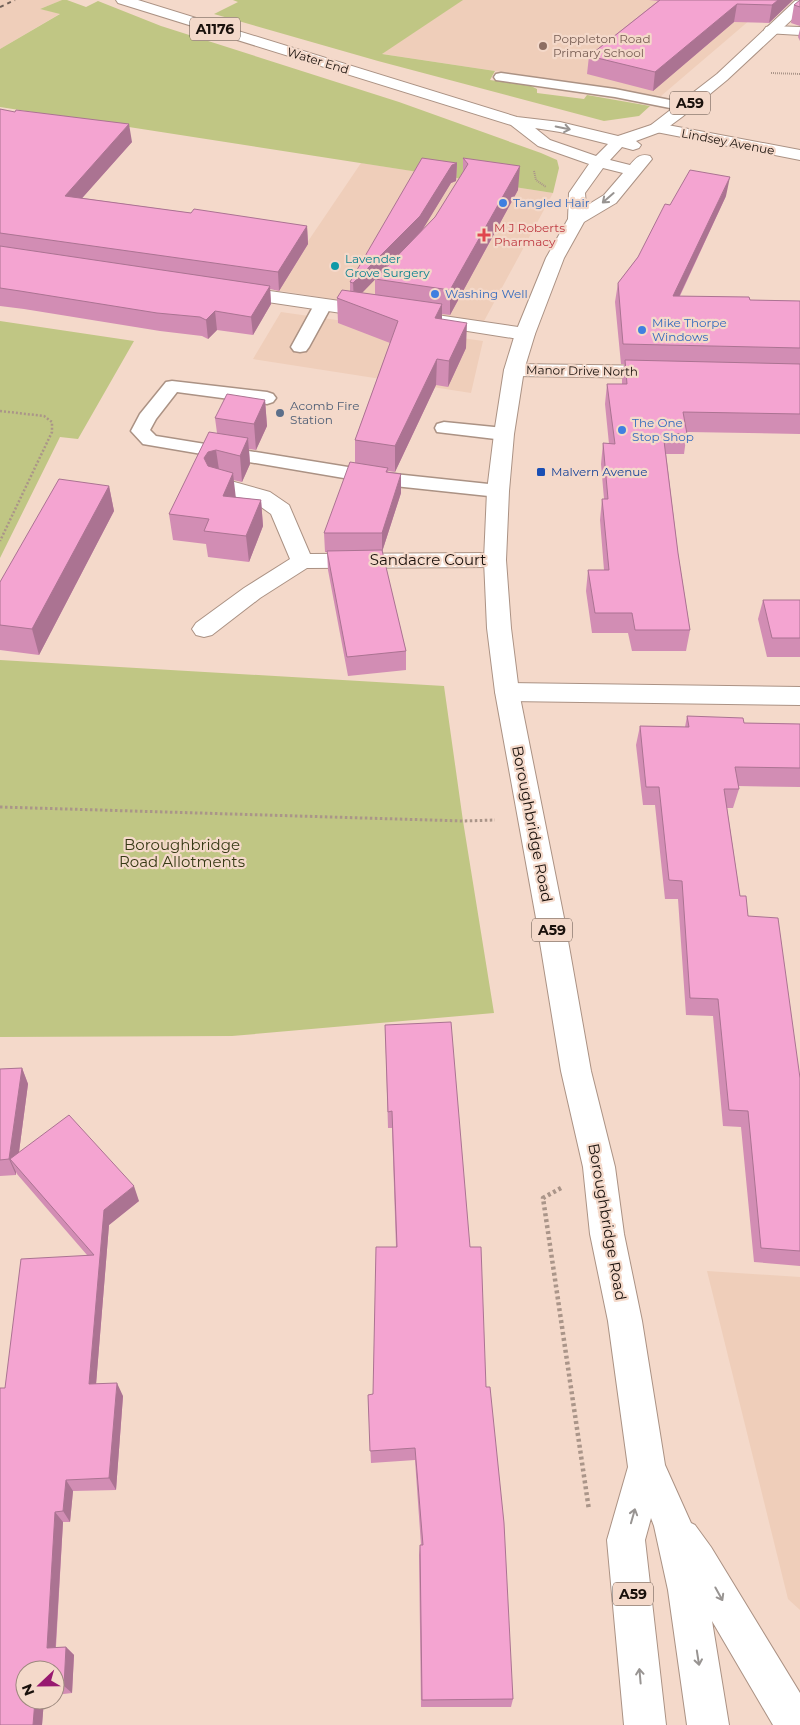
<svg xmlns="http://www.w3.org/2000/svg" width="800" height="1725" viewBox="0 0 800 1725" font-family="Montserrat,sans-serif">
<rect width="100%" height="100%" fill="#f4d9ca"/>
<path fill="#efceba" d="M0 0H62L40 9 61 13 0 49Z
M233 0H751L770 3 661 96 370 52 364 40Z
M361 163 553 193 483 323 275 290Z
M281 312 483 341 471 393 253 359Z
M707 1271 800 1277V1610L788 1599Z"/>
<path fill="#c0c684" d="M62 0H67L86 7 98 1 161 26 399 102 541 153 557 160 559 168 553 193 0 107V49L60 14 40 9Z
M233 0H463L382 54 495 71 490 80 531 86 537 89V93L584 99 587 95 650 106 639 116 604 121 378 61 214 14 238 2Z
M0 321 134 341 78 439 60 437 0 558Z
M0 660 444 686 463 821 494 1013 232 1036 0 1037Z"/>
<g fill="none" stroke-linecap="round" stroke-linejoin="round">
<defs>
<path id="lane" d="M501 73 615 89 690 104 692 107 690 110 685 111 615 97 496 80 494 77 496 74Z
M323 300 329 301 332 305 309 347 306 351 300 352 294 351 291 347 314 305 317 301Z
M172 381 267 392 273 394 276 398 273 402 267 404 177 392 156 419 150 430 156 436 385 473 498 485 505 487 508 491 505 495 498 497 385 485 143 444 131 431 140 414 166 382Z
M444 422 504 428 511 430 513 434 511 438 504 440 437 432 435 428 437 424Z"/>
<path id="street" d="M771 26 800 27V35L766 33 764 30 766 27Z
M657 123 800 150V160L651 131 649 128 651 125Z
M234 286 375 306 382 308 384 312 382 316 375 318 227 296 225 292 227 288Z
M430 314 525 328 532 330 535 334 532 338 525 340 423 324 421 320 423 316Z
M514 364 661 366 668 368 671 372 668 376 661 378 514 376 507 374 504 370 507 366Z
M220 478 270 492 289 505 310 554 495 553 503 555 506 560 503 565 495 567 307 568 260 598 212 635 204 637 196 635 192 629 196 623 244 588 290 559 271 514 254 502 212 490 209 485 212 480Z
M507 683 800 687V705L507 701 498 698 495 692 498 686Z"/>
<path id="primary" d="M116 0H138L517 117 560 122 618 136 651 125 717 74 795 1 800 0V12L727 80 682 117 663 131 636 141 641 145 639 148 633 150 622 147 610 160 630 165C636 158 640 153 650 156L652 159 616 203 584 222 564 258 535 334 524 370 514 434 509 491 506 560 511 628 519 692 564 918 591 1071 615 1167 624 1234 642 1321 665 1465 691 1523 695 1525 711 1547 800 1693V1725H773L712 1621 729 1725H687L668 1590 654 1526 651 1518 645 1540 666 1725H624L607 1540 628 1467 608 1321 590 1234 583 1167 561 1071 536 918 495 692 487 628 484 560 487 491 494 434 504 370 515 334 546 258 568 219 569 193 589 164 538 146 511 125 118 3ZM535 128 560 132 608 144 596 156 550 140ZM603 168 623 173 604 195 586 206 585 193Z"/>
</defs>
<use href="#lane" stroke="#ab9284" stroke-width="3"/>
<use href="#street" stroke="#ab9284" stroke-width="2"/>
<use href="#primary" stroke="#ab9284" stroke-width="2"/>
<path stroke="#aa9589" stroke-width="2" stroke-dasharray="1 1" stroke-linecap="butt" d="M771 73 800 74
M534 171 536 180 546 187"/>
<path stroke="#aa9589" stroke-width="2.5" stroke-dasharray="2 2" stroke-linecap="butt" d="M0 411 44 416 52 422V432L0 541"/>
<path stroke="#aa9589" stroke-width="3" stroke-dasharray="2.5 2.5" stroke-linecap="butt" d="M0 807 463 821 495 820"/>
<path stroke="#aa9589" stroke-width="4.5" stroke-dasharray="3 3" stroke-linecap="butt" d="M561 1188 543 1198 589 1510"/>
<use href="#lane" fill="#fff" fill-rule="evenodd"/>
<use href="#street" fill="#fff" fill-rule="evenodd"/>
<use href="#primary" fill="#fff" fill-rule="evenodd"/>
<path stroke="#716158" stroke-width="2" stroke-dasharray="4 4" stroke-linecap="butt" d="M0 7 15 0"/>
</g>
<path fill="#d28db4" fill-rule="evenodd" d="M649 0H793L769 23 734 22 653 91 587 74 589 56 658 1Z
M800 0V26L791 23 794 5Z
M800 29V41L798 37Z
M0 109 132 142 82 198 191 213 307 226 308 244 279 291 270 289 271 304 253 335 217 330 208 339 202 336 160 331 24 309 0 306Z
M463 158 518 190 450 315 442 314V319L466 348 448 387 436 385 395 472 388 471V472L401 474V493L382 552 406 651V670L348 676 328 570 327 552H325L324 533 355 463V440L390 343 338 323 337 298 350 291V282L457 163 456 181 451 183 420 233 435 217 463 173ZM375 279V295L362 293Z
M726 196 680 296 750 300 800 301V434L687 432 684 454H666L678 553 690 630 686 651H632L628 633H592L586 591 588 570H604L600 520 602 499H604L601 464 603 443 609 444 605 404 607 384H622V380L624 364H621L615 302 618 283 638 257Z
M265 400 267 426 256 450 249 449 250 464 242 482 233 480 235 497 261 500 263 526 249 562 208 557 206 544 173 540 169 514 217 433 215 418Z
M109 486 114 511 39 655 0 650V582Z
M763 600H800V657H767L758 619Z
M687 716 744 723 800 724V787L738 786 739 789 733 808H727L740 896 748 916 800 1078V1266L754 1262 741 1127 723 1126 713 1016 686 1015 678 899H665L655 805H643L636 745 640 726 685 727Z
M385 1025 470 1247 486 1387 513 1699 511 1707H421L419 1555 420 1545H421L415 1460 371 1463 368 1395 373 1394 396 1247 392 1128H388Z
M22 1068 28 1084 19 1152 139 1201 109 1225 96 1384 123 1396 116 1490 73 1491 70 1522H63L56 1647H66L74 1655 72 1693 55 1695V1670L25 1700H44L42 1725H0L5 1388 87 1255 17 1174 16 1172V1175L0 1176V1069Z"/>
<path fill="#ab7392" d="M778 0H793L769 23 772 5Z
M737 4 734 22 653 91 655 72Z
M129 124 132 142 68 214 65 196Z
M457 163 456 181 451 183 420 234 354 301 353 283 452 165Z
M520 166 518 190 450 315V290Z
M730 177 726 196 670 316 673 296Z
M307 226 308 244 279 291 278 272Z
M270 286 271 304 253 335 251 317Z
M442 304V330L435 318Z
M215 311 217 330 208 339 206 320Z
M467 323 466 348 448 387 449 361Z
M437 359 436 385 395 472V446Z
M265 400 267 426 256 450 254 424Z
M248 438 250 464 242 482 240 456Z
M216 450 220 476 212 478 204 458 208 452Z
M233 473 236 499 223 496Z
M401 474V493L382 552V533Z
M109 486 114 511 39 655 32 629Z
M261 500 263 526 249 562 246 536Z
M22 1068 28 1084 17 1167 10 1159 16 1172V1175L9 1159Z
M134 1186 139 1201 109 1225 95 1397 89 1384 104 1210Z
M117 1383 123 1396 116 1490 109 1478Z
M66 1480 73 1491 70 1522 63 1511Z
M55 1512 63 1522 55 1656 47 1648Z
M66 1647 74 1655 72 1693 64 1686Z
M35 1700H44L42 1725H33Z"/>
<path fill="#f4a4d1" stroke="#ab7392" d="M660 0H778L772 5 737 4 655 72 589 56Z
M800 0V7L794 5Z
M0 109 15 112 16 110 129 124 65 196 191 213 194 209 307 226 278 272 0 233Z
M422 158 457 163 452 165 420 216 353 283 350 282Z
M463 158 520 166 450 290 375 279 435 217 468 164Z
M690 170 730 177 673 296 749 297 750 300 800 301V348L623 344 618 283 638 257 665 204 670 205Z
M0 246 270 286 251 317 215 311 206 320 200 317 157 313 20 291 0 288Z
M342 290 442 304 435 318 467 323 449 361 437 359 395 446 355 440 398 321 337 298Z
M625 360 800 364V414L683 412 687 434 663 433 678 553 690 630H635L632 613H595L588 570H609L602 499H608L603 443 615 444 607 384H627Z
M227 394 265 400 254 424 215 418Z
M209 432 248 438 240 456 216 450 208 452 204 458 208 466 233 473 223 496 261 500 246 536 204 531 209 519 169 514Z
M350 462 388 468 386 472 401 474 382 533H324Z
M59 479 109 486 32 629 0 625V582Z
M382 550 406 651 347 657 327 551Z
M763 600H800V638H772Z
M687 716 743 718 744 723 800 724V768L735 767 739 789H724L740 896H746L748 916 778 918 800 1078V1251L761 1248 748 1111 729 1110 718 999 690 998 682 881 669 880 659 787H646L640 726 689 727Z
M451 1022 470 1247H481L486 1387H490L504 1523 513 1699 422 1700 420 1545H423L415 1448 370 1451 368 1395 373 1394 376 1247H397L392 1111 388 1112 385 1025Z
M22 1068 9 1159 0 1160V1069Z
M69 1115 134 1186 104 1210 89 1384 117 1383 109 1478 66 1480 63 1511 55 1512 47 1648 66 1647 64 1686 55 1687V1670H25V1700H35L33 1725H0V1388H5L21 1259 94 1255 10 1159Z"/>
<defs><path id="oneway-shaft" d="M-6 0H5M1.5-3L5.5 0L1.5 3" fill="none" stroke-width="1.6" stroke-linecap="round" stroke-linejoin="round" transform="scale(1.25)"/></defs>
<g stroke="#989492">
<use href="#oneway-shaft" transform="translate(563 128) rotate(12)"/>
<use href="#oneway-shaft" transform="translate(608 198) rotate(139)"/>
<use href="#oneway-shaft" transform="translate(633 1516) rotate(-74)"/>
<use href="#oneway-shaft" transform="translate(719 1594) rotate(61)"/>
<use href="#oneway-shaft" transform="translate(698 1658) rotate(81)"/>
<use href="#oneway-shaft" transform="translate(640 1676) rotate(-95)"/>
</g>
<circle fill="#8d6e63" stroke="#f4d9ca" stroke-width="2" cx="543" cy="46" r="5"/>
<g fill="#3f7fe0" stroke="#f4d9ca" stroke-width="2">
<circle cx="503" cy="203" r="5"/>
<circle cx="435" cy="294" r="5"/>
<circle cx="642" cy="330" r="5"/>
<circle cx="622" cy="430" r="5"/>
</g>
<path fill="#e0444e" stroke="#f4d9ca" stroke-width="2" d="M481.5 227.5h5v5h5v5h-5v5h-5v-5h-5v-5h5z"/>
<circle fill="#0f9aa8" stroke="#f4d9ca" stroke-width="2" cx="335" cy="266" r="5"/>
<circle fill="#5c6f8a" stroke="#f4d9ca" stroke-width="2" cx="280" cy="413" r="5"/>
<rect fill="#1a4fb4" stroke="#f4d9ca" stroke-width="2" x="536" y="467" width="10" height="10" rx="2.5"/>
<g text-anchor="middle" stroke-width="4.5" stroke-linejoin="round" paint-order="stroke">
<g font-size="12" fill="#785e54" stroke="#f4d9ca" text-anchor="start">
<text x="553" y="43">Poppleton Road<tspan x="553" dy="14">Primary School</tspan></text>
</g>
<g font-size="12" fill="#1a110c" stroke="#f4d9ca">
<text transform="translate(318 61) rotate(17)" y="4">Water End</text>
<text transform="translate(728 142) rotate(11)" y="4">Lindsey Avenue</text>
<text transform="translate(582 371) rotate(1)" y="4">Manor Drive North</text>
</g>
<g font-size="12" fill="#366cbe" stroke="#f4d9ca" text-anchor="start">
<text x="513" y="207">Tangled Hair</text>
<text x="445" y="298">Washing Well</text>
<text x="652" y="327">Mike Thorpe<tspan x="652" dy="14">Windows</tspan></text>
<text x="632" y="427">The One<tspan x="632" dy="14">Stop Shop</tspan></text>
</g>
<g font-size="12" fill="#be3a42" stroke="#f4d9ca" text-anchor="start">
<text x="494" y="232">M J Roberts<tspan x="494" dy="14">Pharmacy</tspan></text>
</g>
<g font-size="12" fill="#0d838f" stroke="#f4d9ca" text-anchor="start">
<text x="345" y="263">Lavender<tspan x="345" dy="14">Grove Surgery</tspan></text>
</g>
<g font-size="12" fill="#4e5e75" stroke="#f4d9ca" text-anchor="start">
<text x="290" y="410">Acomb Fire<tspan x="290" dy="14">Station</tspan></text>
</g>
<g font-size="12" fill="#164399" stroke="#f4d9ca" text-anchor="start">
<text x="551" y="476">Malvern Avenue</text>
</g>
<g fill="#f4d9ca" stroke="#5b4d45" stroke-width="1">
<rect x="190" y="17.5" width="50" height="23" rx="4"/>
<rect x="670" y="91.5" width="40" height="23" rx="4"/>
<rect x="532" y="918.5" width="40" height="23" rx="4"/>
<rect x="613" y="1582.5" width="40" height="23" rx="4"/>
</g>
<g font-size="14" font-weight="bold" fill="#1a110c">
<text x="215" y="34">A1176</text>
<text x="690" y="108">A59</text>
<text x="552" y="935">A59</text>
<text x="633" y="1599">A59</text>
</g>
<g font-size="15" fill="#1a110c" stroke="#f4d9ca">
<text x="428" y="565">Sandacre Court</text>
<text transform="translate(532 824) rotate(79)" y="5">Boroughbridge Road</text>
<text transform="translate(607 1222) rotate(80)" y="5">Boroughbridge Road</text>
</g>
<g font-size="15" fill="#373a15" stroke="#f4d9ca">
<text x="182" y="850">Boroughbridge<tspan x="182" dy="17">Road Allotments</tspan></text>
</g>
</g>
<g transform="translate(40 1685) rotate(248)"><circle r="24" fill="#f4d9ca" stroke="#9d897e"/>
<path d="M0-4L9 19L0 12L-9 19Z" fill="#981970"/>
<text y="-8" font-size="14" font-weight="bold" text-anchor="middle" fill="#1a110c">N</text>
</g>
</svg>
